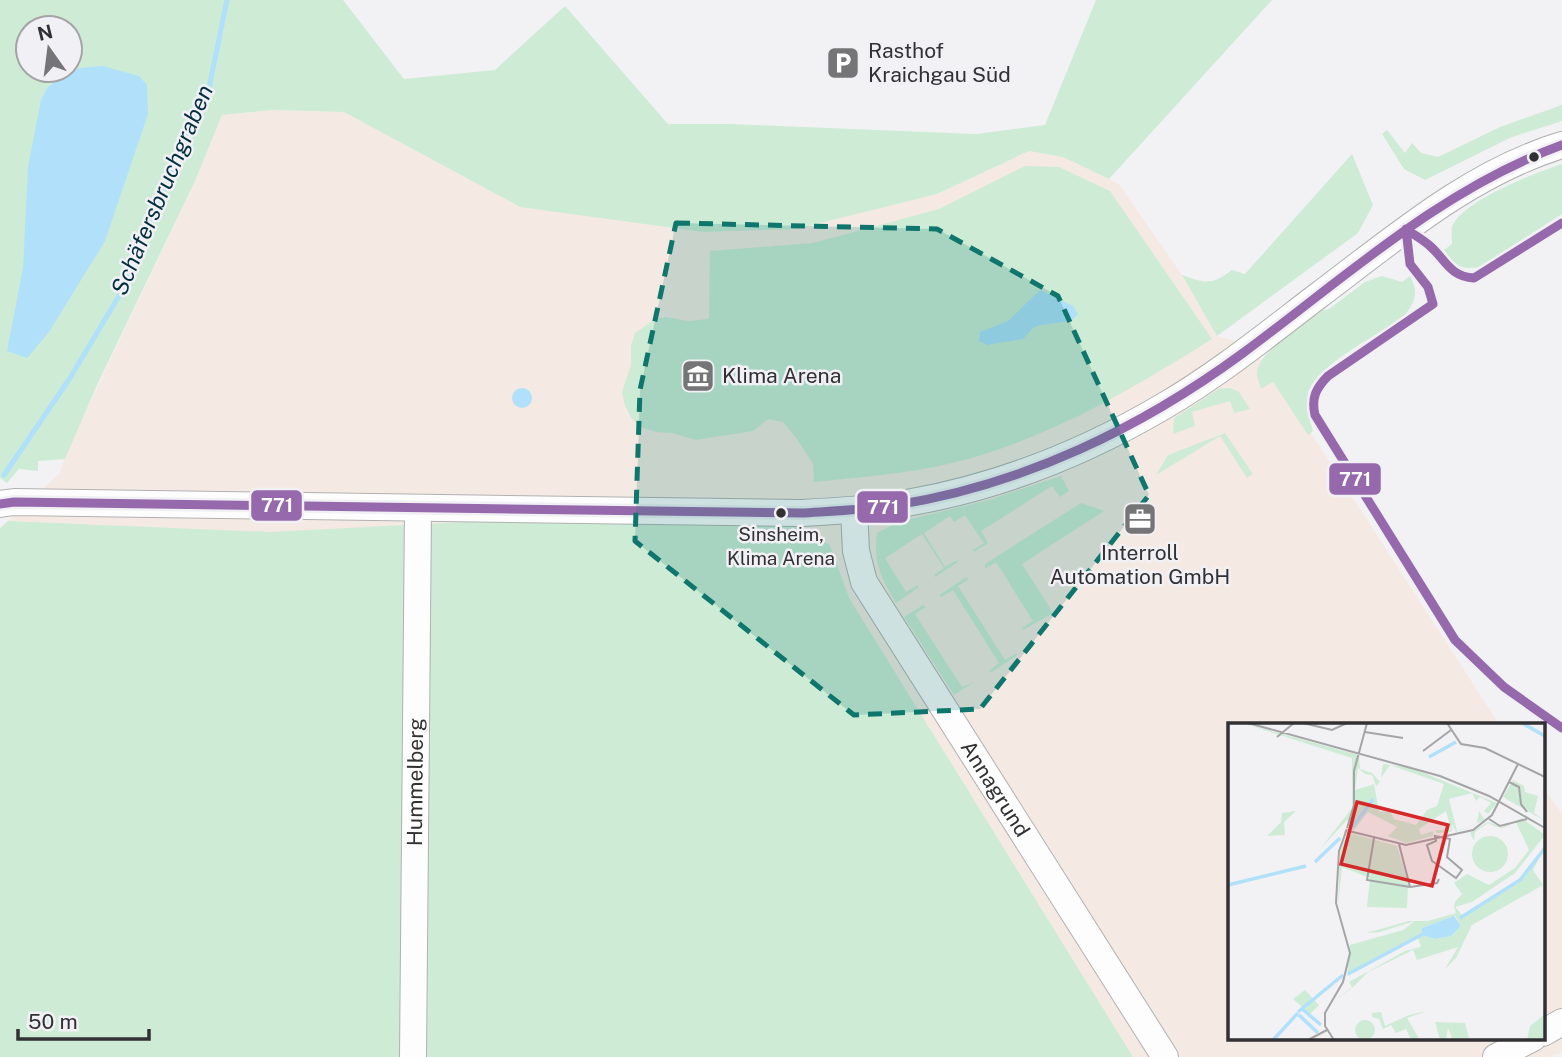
<svg xmlns="http://www.w3.org/2000/svg" width="1562" height="1057" viewBox="0 0 1562 1057" font-family="'Public Sans',sans-serif">
<rect width="100%" height="100%" fill="#f2f2f4"/>
<path fill="#f5eae3" d="M273 110 344 112 520 207 937 194 1029 151 1063 157 1119 184 1182 275 1217 336 1233 340 1266 363 1499 724H1230V1038H1543V788L1562 813V1052L1549 1057H1L0 585 8 521 60 473 65 455 195 181 222 115Z"/>
<path fill="#ceebd6" fill-rule="evenodd" d="M0 0H343L404 79 495 70 565 6 668 124H729L976 134 1045 125 1096 0H1272L1109 179 1063 157 1029 151 937 194 796 229 703 232 520 207 344 112 273 110 222 115 195 181 97 385 65 459 38 461V471L19 469 7 483 0 478ZM28 28H70V70H28Z
M1562 105V121L1512 137 1425 180 1404 169 1382 134 1387 130 1405 153 1412 143 1421 153 1438 157 1500 127Z
M1352 154 1373 205 1358 233 1217 336 1182 275C1206 283 1210 286 1232 270L1245 274Z
M1562 164V214L1480 267C1459 270 1456 266 1444 250L1452 244C1452 239 1451 231 1452 227 1460 202 1537 172 1562 164Z
M1025 166 1059 167 1110 191 1212 339C1131 390 1046 440 952 463 908 474 859 477 814 482L813 464 797 439 783 422 768 419 753 431 696 440 672 433 656 432 641 427 632 419 625 406 622 392 631 365V346L635 333 655 319 666 317 688 321 709 319 710 251 813 243 939 209Z
M1382 276 1402 282 1410 276C1420 295 1414 303 1402 319 1378 334 1315 366 1308 394 1305 407 1309 419 1313 431L1308 435 1273 382 1261 389C1260 385 1257 378 1257 373 1257 352 1307 322 1323 310L1329 309 1365 282Z
M1230 388 1239 392 1250 409 1234 413 1230 401 1192 412 1195 426 1173 434 1174 418 1219 389Z
M1225 433 1253 474 1247 478 1220 436 1156 475 1168 455Z
M1061 476 1069 491 1060 497 1052 486 981 531 988 543 974 552 973 550 984 543 965 515 954 522 950 516 924 533 945 567 957 560 958 562 935 577 934 575 944 568 922 534 885 558 906 592 918 585 919 587 896 603C881 578 873 563 877 533L898 522 989 500Z
M1081 503 1104 511 1022 564 1053 613 1023 630 1022 628 1033 621 996 562 985 569V564Z
M8 521 270 532 464 522 797 526V537L812 536 830 545 849 598 1133 1057H0V528Z
M966 577 969 579 958 586 1005 660 1017 653 1016 656 992 672 989 671 999 663 953 590 941 597 940 595Z
M923 605 926 607 915 614 962 687 974 682 954 695 904 617Z"/>
<path fill="#b0e0fa" d="M103 66 139 76 147 85 148 114 105 241 49 332 27 358 7 351 23 268 28 167 41 100 47 88 67 72 80 68Z
M1040 290 1073 306 1078 314 1071 321 1040 325 1033 328 1023 339 987 345 979 341 980 332 1008 321Z
M512 398a10 10 0 1 1 20 0a10 10 0 1 1-20 0Z"/>
<g fill="none" stroke-linecap="round" stroke-linejoin="round">
<path stroke="#b0e0fa" stroke-width="5" d="M4 475 70 378 125 286 187 132 209 88 227 0"/>
<defs>
<g id="minor">
<path d="M0 504 14 502 801 513C838 511 876 509 912 502 1001 486 1086 452 1164 406 1219 374 1269 333 1319 295 1395 238 1470 173 1562 145"/>
<path id="s1" d="M854 510 856 551 864 582 1165 1057"/>
<path d="M1543 1033 1562 1022"/>
<path id="s2" d="M413 1057 418 509"/>
<path d="M1496 1057 1533 1038"/>
</g>
</defs>
<use href="#minor" stroke="#b1b1b2" stroke-width="28"/>
<use href="#minor" stroke="#fdfdfd" stroke-width="26"/>
<defs>
<path id="bus-1" d="M1406 229 1410 264 1428 287 1433 304 1328 376C1316 388 1311 398 1315 415L1455 640 1504 687 1562 728
M1406 229C1414 235 1422 239 1430 246 1445 259 1450 277 1474 278L1562 223
M0 504 14 502 801 513C833 511 865 510 896 505 1023 485 1141 428 1243 353 1346 277 1441 189 1562 145"/>
</defs>
<use href="#bus-1" stroke="#f1f1f5" stroke-width="14"/>
<use href="#bus-1" stroke="#9668ac" stroke-width="9"/>
</g>
<path fill="#0f766e" fill-opacity="0.2" stroke="#0f766e" stroke-width="5" stroke-dasharray="14 9" stroke-linejoin="round" d="M676 223 937 229 1058 296 1149 495 980 709 854 715 635 541 640 390Z"/>
<defs>
<symbol id="parking-square" viewBox="-11 -11 22 22"><rect x="-9" y="-9" width="18" height="18" rx="4" fill="#757577" stroke="#f1f1f5"/><path d="M-3.5-5.5H1a3.5 3.5 0 0 1 0 7H-1V5.5H-3.5ZM-1-3.4V-.6H.8a1.4 1.4 0 0 0 0-2.8Z" fill="#fff"/></symbol>
<symbol id="museum-square" viewBox="-11 -11 22 22"><rect x="-9" y="-9" width="18" height="18" rx="4" fill="#757577" stroke="#f1f1f5"/><path d="M0-6L6-3V-2H-6V-3ZM-5-1h2V3h-2ZM-1-1h2V3h-2ZM3-1h2V3H3ZM-6 4H6V6H-6Z" fill="#fff"/></symbol>
<symbol id="office-square" viewBox="-11 -11 22 22"><rect x="-9" y="-9" width="18" height="18" rx="4" fill="#757577" stroke="#f1f1f5"/><path d="M-6-3h4V-5.5h4V-3h4V5H-6ZM-1-4.5V-3h2v-1.5ZM-6 0V1H6V0Z" fill="#fff"/></symbol>
</defs>
<g fill-rule="evenodd">
<use href="#parking-square" x="824" y="44" width="38" height="38"/>
<use href="#museum-square" x="679" y="357" width="38" height="38"/>
<use href="#office-square" x="1121" y="500" width="38" height="38"/>
</g>
<g fill="#313133" stroke="#f1f1f5" stroke-width="2.5">
<circle cx="1534" cy="157" r="6"/>
<circle cx="781" cy="513" r="6"/>
</g>
<g text-anchor="middle" stroke-width="5" stroke-linejoin="round" paint-order="stroke">
<g font-size="19" fill="#313133" stroke="#f1f1f5">
<text x="781" y="541">Sinsheim,<tspan x="781" dy="24">Klima Arena</tspan></text>
</g>
<g font-size="21" fill="#313133" stroke="#f1f1f5" text-anchor="start">
<text x="868" y="58">Rasthof<tspan x="868" dy="24">Kraichgau Süd</tspan></text>
<text x="722" y="383">Klima Arena</text>
<text x="1140" y="560" text-anchor="middle">Interroll<tspan x="1140" dy="24">Automation GmbH</tspan></text>
</g>
<g font-size="21" fill="#313133" stroke="#f1f1f5">
<text dy="7" stroke="none"><textPath href="#s2" startOffset="275">Hummelberg</textPath></text>
<text dy="7" stroke="none"><textPath href="#s1" startOffset="318">Annagrund</textPath></text>
</g>
<g font-size="23" font-style="italic" fill="#042f41" stroke="#f1f1f5">
<text transform="translate(162 190) rotate(-67)" y="8">Schäfersbruchgraben</text>
</g>
</g>
<g transform="translate(1228 723)">
<rect width="317" height="317" fill="#f2f2f4"/>
<path d="M14 0 131 32 132 46 144 50 152 59 148 63 144 52 137 51 130 45 127 67 146 61 151 89 162 88 166 96 188 102 199 87 209 83 216 61 162 42 153 55 155 41 184 45 269 80 260 91 256 88 263 80 252 74 248 78 244 70 221 76 229 108 249 100 251 88 257 97 228 109 224 101V107L223 109 209 110 207 107H223L218 88 191 106 193 112 205 108V113L178 120 160 113 169 104 140 89 126 107 119 97 92 126 124 85V35ZM285 57 296 63 297 69 310 73 306 90 317 98 275 74ZM68 88 56 99 57 112 39 113 53 99 54 90ZM294 95 317 112 287 150 244 179 227 184 234 192 255 182 293 156 317 124 305 147 315 162 244 202 228 235 217 246 230 224 189 237 185 227 140 249 125 264 103 280 124 264 121 259 177 228 193 224 190 215 181 218 119 253 122 222 175 207 187 198 152 209 138 210 181 198H200L228 190 226 184 227 179 234 171 226 160 239 151 261 162 287 145 301 127 288 99 275 105 268 104 260 100 247 109 246 118 242 110 260 99 274 104ZM227 193 233 203 223 213 207 216 194 212V205ZM122 110 169 123 180 160 179 185 139 184 142 155 114 144 110 184 112 123ZM244 131a18 18 0 1 1 36 0a18 18 0 1 1-36 0ZM77 267 91 282 82 291 65 276ZM199 288 179 295 192 317H183L178 306 168 310 163 302 155 306 151 296 144 294V290L153 289 157 303 181 292ZM317 291V317H299L302 303ZM127 307a10 10 0 1 1 20 0a10 10 0 1 1-20 0ZM207 299 237 300 241 315 219 317 224 315 220 305 218 317H212Z" fill="#ceebd6" fill-rule="evenodd"/>
<path d="M226 193 233 203 223 213 207 216 194 212V205Z" fill="#b0e0fa"/>
<path fill="none" stroke="#b0e0fa" stroke-width="3.5" d="M294 0 317 13M201 34 228 19M123 106 145 76M87 139 112 115M0 162 78 143M232 195 292 157 317 125M120 251 195 211M73 285 93 302M70 289 115 252M71 292 90 310M45 317 70 290"/>
<path fill="none" stroke="#a5a5a7" stroke-width="2" d="M20 0 212 53 261 73 317 105M75 0 104 7 119 0M219 0 233 21 257 25 317 54M137 9 175 15M49 14 66 0M195 28 223 7M281 59 291 64 293 81 299 89M261 96 272 103 299 96M119 105 126 82V48L139 0M121 108 178 122 245 107 264 92 290 41M207 113 222 116 219 134 234 147 228 155 204 138 199 122 208 118ZM146 115 139 157 182 164 209 160 211 156M171 121 182 164M80 317 99 307M106 317 97 303V290L115 259 122 230 108 180 111 128 119 106 117 110"/>
<path fill="#d62828" fill-opacity="0.15" stroke="#d62828" stroke-width="3.5" d="M129 79 220 102 204 163 113 141Z"/>
<rect width="317" height="317" fill="none" stroke="#313133" stroke-width="3.5"/>
</g>
<g stroke="#f1f1f5" stroke-width="2.5">
<rect x="1328" y="462" width="54" height="34" rx="7" fill="#9668ac"/>
<rect x="250" y="489" width="53" height="33" rx="7" fill="#9668ac"/>
<rect x="856" y="490" width="53" height="34" rx="7" fill="#9668ac"/>
</g>
<g font-size="19" text-anchor="middle" font-weight="bold" fill="#fff">
<text x="1355" y="486">771</text>
<text x="277" y="512">771</text>
<text x="883" y="514">771</text>
</g>
<g transform="translate(49 49) rotate(346)"><circle r="33" fill="#f1f1f5" stroke="#a4a4a7" stroke-width="2"/>
<path d="M0-5L12 26L0 18L-12 26Z" fill="#757577"/>
<text y="-10" font-size="19" font-weight="bold" text-anchor="middle" fill="#313133">N</text>
</g>
<path d="M18 1029v10h131v-10" fill="none" stroke="#313133" stroke-width="3.5"/>
<text x="28" y="1029" font-size="21" fill="#313133" stroke="#f1f1f5" stroke-width="5" paint-order="stroke">50 m</text>
</svg>
